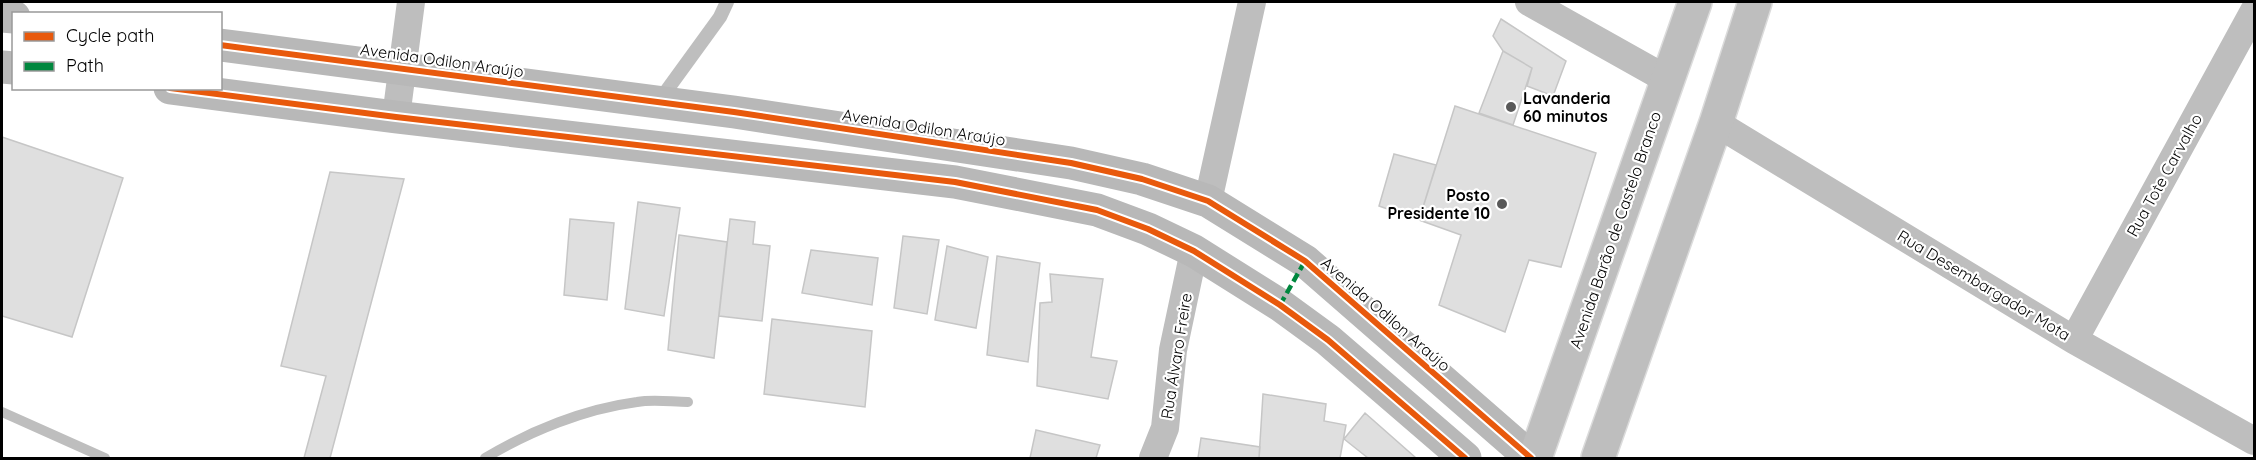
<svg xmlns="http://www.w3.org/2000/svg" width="2256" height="460" viewBox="0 0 2256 460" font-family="Quicksand,sans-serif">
<rect width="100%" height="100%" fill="#fff"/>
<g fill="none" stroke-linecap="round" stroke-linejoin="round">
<path stroke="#bebebe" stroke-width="10" d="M2 412 105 458
M485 458C530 431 584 409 637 402 654 399 672 402 688 402"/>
</g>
<path fill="#dfdfdf" stroke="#c6c6c6" stroke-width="1.5" d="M1501 19 1566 61 1553 96 1527 86 1532 68 1503 51 1493 36Z
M1503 51 1532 68 1513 125 1479 113Z
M1455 106 1596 153 1561 267 1529 260 1505 332 1439 305 1461 235 1419 220Z
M2 137 123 178 72 337 2 316Z
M1394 154 1436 165 1419 220 1379 206Z
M330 172 404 179 330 458H304L326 376 281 366Z
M638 202 680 208 664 316 625 309Z
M570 219 614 223 607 300 564 295Z
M730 219 755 222 753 244 770 246 762 321 719 316Z
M679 235 727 242 714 358 668 350Z
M903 236 939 240 927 314 894 308Z
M947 246 988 257 976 328 935 320Z
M811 250 878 258 872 305 802 293Z
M997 256 1040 263 1028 362 987 355Z
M1050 274 1103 279 1091 357 1117 361 1108 399 1037 386 1040 303 1052 302Z
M772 319 872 331 865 407 764 394Z
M1263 394 1326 404 1324 421 1346 425 1340 458H1259Z
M1365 413 1416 458H1368L1344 439Z
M1036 430 1100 445 1096 458H1030Z
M1201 438 1260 447 1259 458H1198Z"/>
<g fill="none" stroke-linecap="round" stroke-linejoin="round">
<defs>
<path id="primary" d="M1535 458 1695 2
M1598 458 1716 123 1755 2"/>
</defs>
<use href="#primary" stroke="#dbdbdb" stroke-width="36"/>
<path stroke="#bebebe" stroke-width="14" d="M659 101 720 17 727 2"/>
<path stroke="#bebebe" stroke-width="28" d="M1529 2 1668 80
M396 117 411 2
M1716 123 2074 340 2254 441
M1208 201 1252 2
M2074 340 2254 11
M1153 458 1165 428 1173 350 1194 251"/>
<path stroke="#b8b8b8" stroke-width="33" d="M2 16 14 17
M220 45 734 112 1071 163 1142 179 1208 201 1305 261 1531 458
M2 67 14 68
M170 88 396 117 955 182 1097 210 1148 229 1194 251 1280 305 1328 340 1465 458"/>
<use href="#primary" stroke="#bebebe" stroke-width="33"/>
<path stroke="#00873e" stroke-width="4.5" stroke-dasharray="9 4.5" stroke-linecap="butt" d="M1280 305 1305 261"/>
<defs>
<path id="cycleway" d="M220 45 734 112 1071 163 1142 179 1208 201 1305 261 1531 458
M170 88 396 117 955 182 1097 210 1148 229 1194 251 1280 305 1328 340 1465 458"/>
</defs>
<use href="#cycleway" stroke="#fff" stroke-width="10"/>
<use href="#cycleway" stroke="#e8590c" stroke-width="6"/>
</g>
<g fill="#595959" stroke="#fff" stroke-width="2">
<circle cx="1511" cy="107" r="6"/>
<circle cx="1502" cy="204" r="6"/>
</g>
<g text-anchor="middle" stroke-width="4.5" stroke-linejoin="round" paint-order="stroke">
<g font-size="16" fill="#000" stroke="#fff">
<text transform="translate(442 60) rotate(8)" y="6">Avenida Odilon Araújo</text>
<text transform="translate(924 127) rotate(9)" y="6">Avenida Odilon Araújo</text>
<text transform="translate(2164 175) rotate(-61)" y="6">Rua Tote Carvalho</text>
<text transform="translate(1615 230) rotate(-71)" y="6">Avenida Barão de Castelo Branco</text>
<text transform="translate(1984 285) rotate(31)" y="6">Rua Desembargador Mota</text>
<text transform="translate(1386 314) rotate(41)" y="6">Avenida Odilon Araújo</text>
<text transform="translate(1176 356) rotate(-81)" y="6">Rua Álvaro Freire</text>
</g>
<g font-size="16" font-weight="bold" fill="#000" stroke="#fff" text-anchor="start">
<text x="1523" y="104">Lavanderia<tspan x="1523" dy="18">60 minutos</tspan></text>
<text x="1490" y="201" text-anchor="end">Posto<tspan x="1490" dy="18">Presidente 10</tspan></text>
</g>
</g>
<rect width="2256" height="460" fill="none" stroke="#000000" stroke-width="6"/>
<rect x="12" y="12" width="210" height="78" fill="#ffffff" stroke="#999999" stroke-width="1.5"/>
<rect x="24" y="32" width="30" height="9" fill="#e8590c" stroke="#999999" stroke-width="1.5"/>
<text x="66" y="42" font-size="18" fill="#000000">Cycle path</text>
<rect x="24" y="62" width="30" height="9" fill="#00873e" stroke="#999999" stroke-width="1.5"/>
<text x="66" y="72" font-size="18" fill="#000000">Path</text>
</svg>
